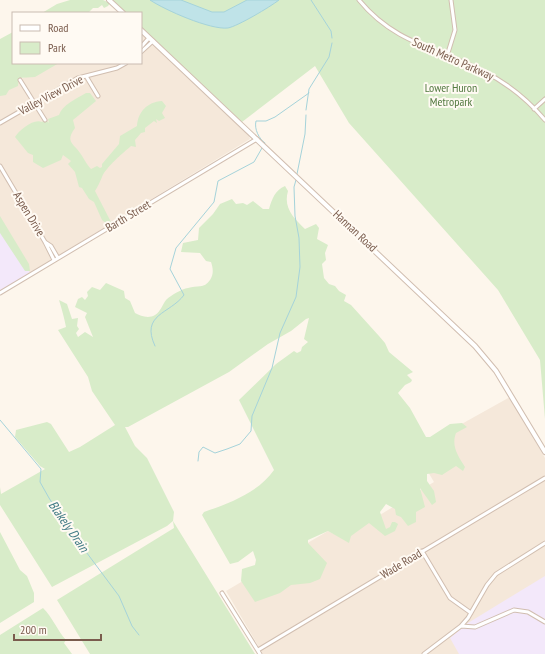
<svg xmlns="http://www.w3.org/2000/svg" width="545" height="654" viewBox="0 0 545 654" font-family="'PT Sans Narrow',sans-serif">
<rect width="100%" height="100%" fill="#fdf6ec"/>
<path fill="#f5e8da" d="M141 34 249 136 250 139 30 273 0 225V91L50 63H141Z
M510 397 545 458V654H263L226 591 328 531 342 538 434 482 415 450Z"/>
<path fill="#f3e8fa" d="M0 225 30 273 0 291Z
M545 576V654H459L450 638 468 623Z"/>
<path fill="#d8ecc9" d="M70 0H103L110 3 108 6 104 8 102 5 98 8H93L88 13H42L57 4Z
M112 0H545V419L540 360 498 290 349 123 315 66 242 122 141 27V13H126Z
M13 32V63H59L35 77 19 78 18 86 9 90 6 95 0 96V39Z
M86 93H90L96 101 73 120 75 128C65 142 73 143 80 153 84 158 86 164 91 169L97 166 100 168 102 167V164L119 144 120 136 137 126C138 112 147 102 162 101L166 106 162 113 165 118 159 121 156 119 157 123 154 121 145 128V132L141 133 135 140 136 147 131 146C123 153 106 167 102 177 100 182 98 186 95 191L111 222 108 225 102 220 94 202 89 199 82 188 79 187 75 172 68 164 71 161 63 155 61 160 43 168 33 162V155L28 153 15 137C19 130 34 118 42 122L45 119 49 123 48 119 59 115C62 105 76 99 86 93Z
M285 186 288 191C283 208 294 218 305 229L316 224 319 228 317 239 328 245 325 253 326 260 322 264 324 278 329 284 335 286 339 291 346 295 344 301 351 305 379 336 385 343 389 352 413 372 407 375 412 380 411 382 405 385 398 393 410 408 426 437H430L450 424 462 423 467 427 456 433C451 446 458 456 465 467L463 471 456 466 442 475 434 473 427 474V481L434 491 436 502 432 505 420 488 425 507 416 512V522L408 526 401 517 396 515 395 509 386 504 380 512 386 529 390 527 392 522H395L398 524 395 531 385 536 369 523 351 536 349 543 328 531 308 540V543L327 563 320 579 310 583 291 585 280 593 255 602 241 581 242 569 255 565 256 560 253 551 238 562 230 564 202 515 204 512C229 503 258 493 274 470L239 400 276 364 294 351 297 353 301 351 302 347 308 342 304 339 309 318 306 319 291 331 268 344 229 372 128 427H125L135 446 147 458 174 512 173 521 255 654H90L57 600 174 528 173 521 167 526 52 587 0 505V487L1 494 45 469 40 466 15 437 16 430 47 422 51 424 69 452 80 447 115 425 92 391 88 377 58 330 66 327C64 317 62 310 59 300L67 304 72 319 78 318 77 326 79 329 76 333 78 337 85 332 93 337 85 317 87 313 75 307 78 299 82 297 85 300 88 296 87 292 92 287 100 290 106 283 124 291 125 298 130 301 135 313C141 316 148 319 155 315 161 311 162 305 166 300 171 295 182 289 188 288 197 285 204 289 210 280 214 274 213 268 211 262L206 261 200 253 181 252 183 243 198 240 199 228 213 214 220 204 232 199 236 204 243 203 247 205 253 201 263 209H269C272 199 275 190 285 186Z
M0 216 29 264 30 271H25L0 233Z
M0 532 20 570 27 576 34 593V602L0 623Z
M43 608C53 618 57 630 66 640L64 643 72 654H0V635Z"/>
<path fill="#bfe3e8" stroke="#a5d3da" d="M150 0H181L212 12H224L247 0H279C270 7 238 26 228 28 210 30 165 10 150 0Z"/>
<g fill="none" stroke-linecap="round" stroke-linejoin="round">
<path stroke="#a5d3da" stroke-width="1" d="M311 0 331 31 332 38
M306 110 309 89 329 57 332 43
M265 143C259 139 254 129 256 121H266L275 117 309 93
M297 174 305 134 306 115
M155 346C140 314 170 314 184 295L170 269 176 248 214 202 218 181 254 162 262 148
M0 420 41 469 40 482 49 498 69 529 119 596 132 626 139 635
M198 461 199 452 203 447 215 453 227 449 240 444 251 431 252 416 272 368 280 333 296 297 300 267 299 238 295 216 294 187 296 180"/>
<defs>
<path id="minor" d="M359 0C394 43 437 48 483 71 507 83 528 100 545 120
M141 47 149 38
M141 52 153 41
M447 56 455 30 451 0
M86 76 98 96
M20 80 45 120
M534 109 545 99
M0 123 78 78 117 68 126 63
M0 166 45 242 54 260
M45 242 51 246 58 258
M0 293 257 139
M422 551 450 598 471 613
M222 593 260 654
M461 626 475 627 514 610 528 612 545 622
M258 650 545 478
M424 654 461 626 468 618 487 585 496 574 545 543"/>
<path id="tertiary" d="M109 0 123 13
M141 30 475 346 496 371 545 452"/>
</defs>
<use href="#minor" stroke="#d1beb0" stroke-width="5"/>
<use href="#tertiary" stroke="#d1beb0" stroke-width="6"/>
<use href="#minor" stroke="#fff" stroke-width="3"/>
<use href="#tertiary" stroke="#fff" stroke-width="4"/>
</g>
<g text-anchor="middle" stroke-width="4" stroke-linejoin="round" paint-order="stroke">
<g font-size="12" fill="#7a5c4d" stroke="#fffaf3">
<text transform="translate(453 59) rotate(24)" y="4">South Metro Parkway</text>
<text transform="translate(51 95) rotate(-28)" y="4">Valley View Drive</text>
<text transform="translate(29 214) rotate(59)" y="4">Aspen Drive</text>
<text transform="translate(128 216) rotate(-31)" y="4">Barth Street</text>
<text transform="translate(355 231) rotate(43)" y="4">Hannan Road</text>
<text transform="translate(401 564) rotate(-31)" y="4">Wade Road</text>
</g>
<g font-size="12" fill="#537a41" stroke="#fffaf3">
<text x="451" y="92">Lower Huron<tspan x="451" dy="14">Metropark</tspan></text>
</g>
<g font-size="13" font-style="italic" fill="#437c86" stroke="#fffaf3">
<text transform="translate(69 526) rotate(55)" y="5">Blakely Drain</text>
</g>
</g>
<rect x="12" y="12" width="130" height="52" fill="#fffaf3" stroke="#cabbb1"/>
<rect x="20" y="25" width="20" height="6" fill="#ffffff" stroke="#cabbb1"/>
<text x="48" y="32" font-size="12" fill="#7a5c4d">Road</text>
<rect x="20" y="42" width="20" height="12" fill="#d8ecc9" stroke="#cabbb1"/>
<text x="48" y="52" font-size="12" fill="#7a5c4d">Park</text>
<path d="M14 634v6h87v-6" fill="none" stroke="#7a5c4d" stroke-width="2"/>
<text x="20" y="634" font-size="12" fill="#7a5c4d" stroke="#fffaf3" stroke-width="3" paint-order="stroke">200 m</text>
</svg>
